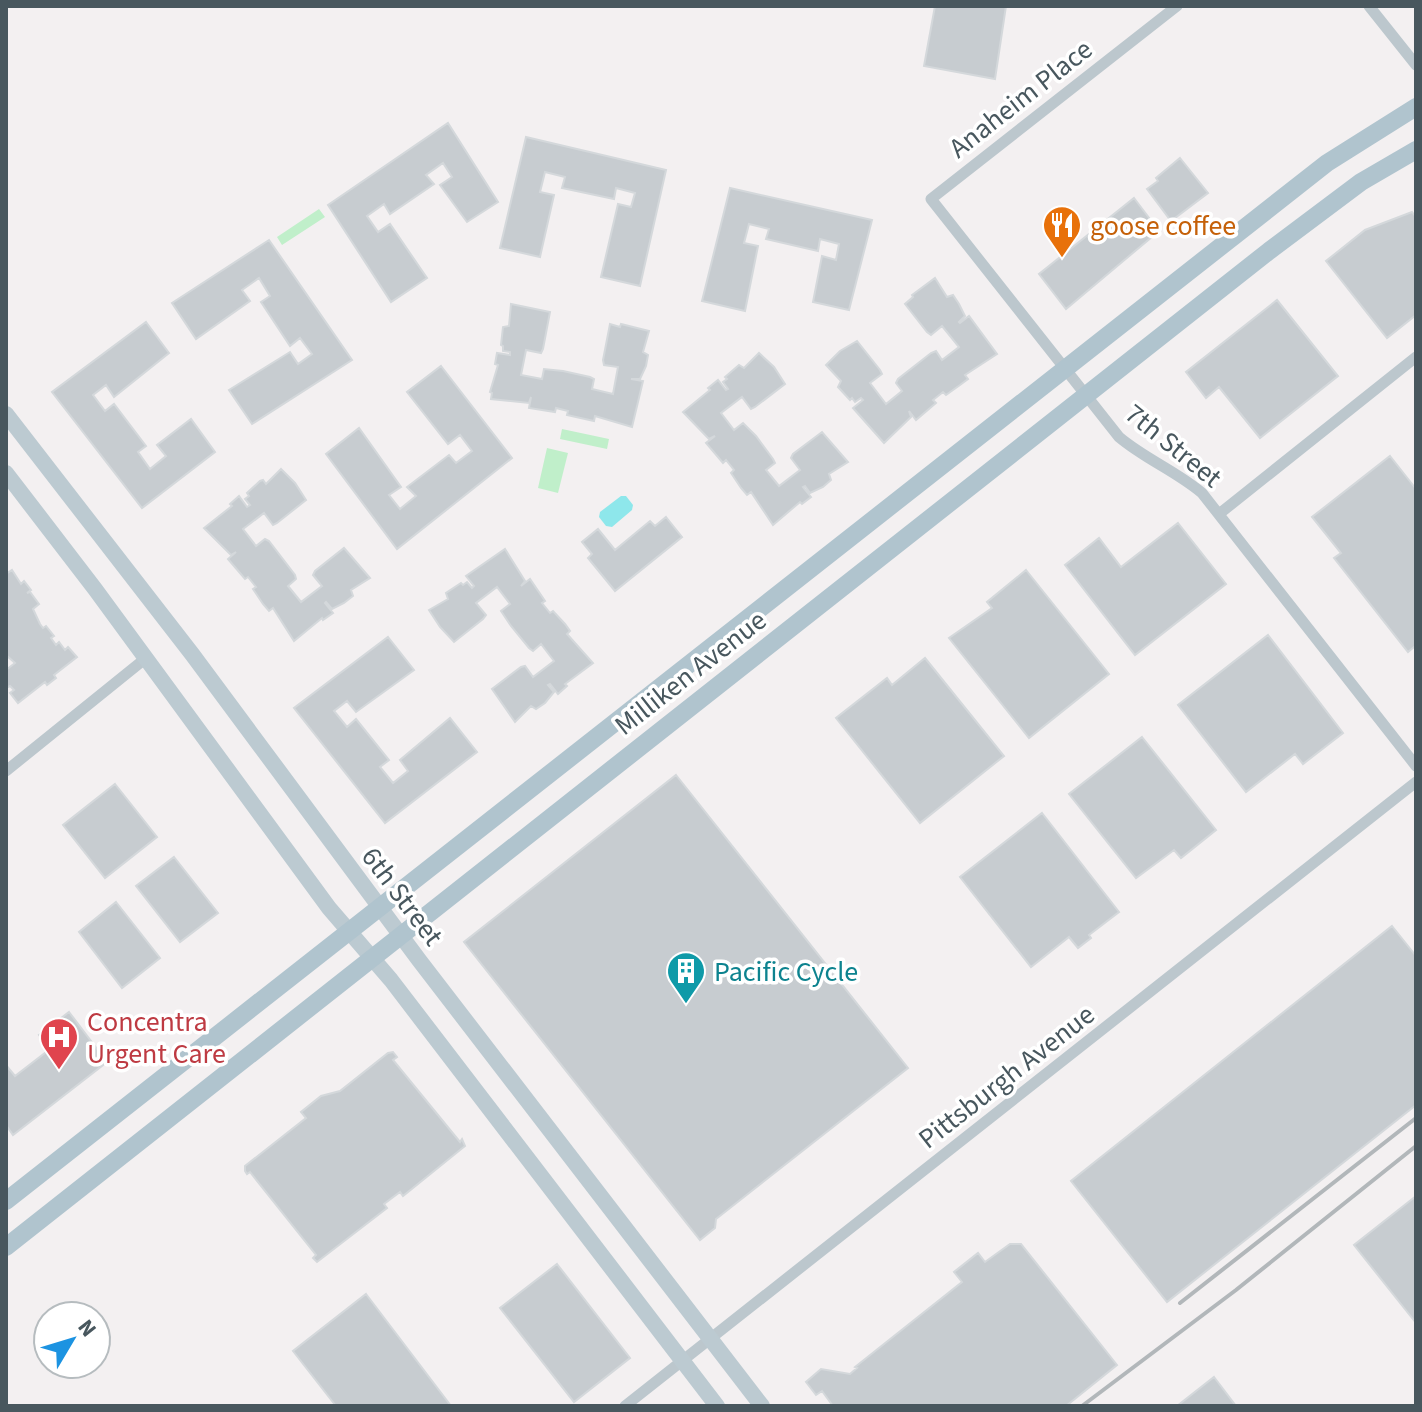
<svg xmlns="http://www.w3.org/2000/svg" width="1422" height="1412" viewBox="0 0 1422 1412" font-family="'Source Sans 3',sans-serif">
<rect width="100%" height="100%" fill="#f3f0f1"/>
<path fill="#c0efca" d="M319 209 325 217 282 245 277 237Z
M562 429 609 439 607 449 560 439Z
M547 448 568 453 558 493 538 488Z"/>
<path fill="#8ee7eb" d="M621 496H626L633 505 632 510 612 527 606 526 599 517 600 512Z"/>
<path fill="#c7ccd0" stroke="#d4d8db" stroke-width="2" d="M935 6H1006L995 79 924 66Z
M448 123 498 202 467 222 440 185 452 177 443 163 426 175 434 184 390 214 384 204 367 216 378 232 390 224 427 278 391 302 328 205Z
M526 137 666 170 640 286 601 277 618 204 631 207 635 193 616 188 614 199 562 188 565 177 545 172 540 192 554 195 540 257 500 248Z
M1180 158 1208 193 1171 221 1147 189 1158 181 1156 178Z
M730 188 872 220 849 310 813 302 822 256 836 260 839 244 820 239 818 251 766 239 769 229 749 224 744 243 758 246 745 311 702 301Z
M1134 198 1159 231 1066 309 1039 274Z
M1412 212 1416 217V315L1387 338 1326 261 1365 230Z
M269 240 352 360 252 424 229 390 290 352 298 364 312 354 300 338 290 346 261 302 270 296 259 278 242 290 250 301 196 339 172 303Z
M935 278 947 297 953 295 959 304 965 316 959 322 960 323 969 316 997 354 965 375 968 379 960 385 946 395 943 392 933 400 936 403 916 420 909 411 911 417 884 443 853 408 863 400 861 398 855 402 852 398 850 400 838 387 841 381 826 365 840 351 857 341 880 370 882 374 870 383 886 404 902 391 896 383 898 379 931 353 936 351 942 360 959 347 942 326 931 335 927 332 905 304 913 297 912 295Z
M1277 300 1338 376 1260 438 1219 387 1206 398 1186 372Z
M511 304 550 312 543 349 541 353 526 350 521 375 542 379 544 369 563 371 590 377 594 379 592 389 613 394 618 367 604 365 603 360 610 324 620 327 621 324 649 331 643 352 648 355 646 366 640 379H631L643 381 632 427 595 416 594 421 567 415 568 411 556 408 555 412 529 408 531 397 529 403 491 399 492 393 490 392 498 365 495 364 497 353 510 355V352L503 351V346L501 345 503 327 509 326Z
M146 322 169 353 114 397 106 385 93 395 105 411 114 404 146 446 138 452 150 469 166 456 157 445 191 419 215 452 142 508 52 392Z
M759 353 774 367 785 384 755 407 751 409 742 397 721 413 734 430 743 423 756 436 773 459 775 463 766 470 779 486 800 470 791 458 793 454 822 432 848 462 829 474 831 480 823 487 810 493 805 486 803 487 811 497 802 504 800 502 773 525 751 492 747 495 741 488 731 473 734 470 726 460 723 463 706 443 715 436 709 439 683 412 710 390 708 388 718 380 726 390 728 389 723 382 727 379 725 377 739 365 744 368Z
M441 366 512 458 397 549 326 454 359 428 401 487 389 495 400 509 416 496 407 487 449 455 456 463 472 451 460 435 448 444 407 392Z
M1390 456 1416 489V649L1414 647 1408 652 1334 558 1341 553 1312 517Z
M281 469 295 483 306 500 277 523 273 525 264 513 243 529 256 546 265 539 269 541 295 575 296 579 288 586 301 602 322 586 313 575 315 571 344 548 370 578 351 590 353 596 344 603 332 609 326 602 325 603 333 613 323 620 322 618 294 641 273 608 269 611 263 604 253 589 256 587 248 577 245 579 228 559 236 552 231 555 204 528 232 506 230 504 239 496 247 507 250 505 245 499 249 496 247 493 260 481 263 480 266 484Z
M666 517 682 537 615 591 588 558 592 554 582 542 598 529 615 550 650 521 655 526Z
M1178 523 1226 584 1135 655 1065 565 1099 538 1121 567Z
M505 549 525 581 521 586 530 579 545 601 542 603 550 613 553 611 565 624 570 631 567 634 593 663 565 684 567 686 558 694 550 684 548 685 554 692 545 703 536 709 531 706 515 722 492 689 521 667 525 666 533 677 554 661 541 644 533 651 529 648 511 626 501 611 510 604 497 587 476 603 486 615 483 619 454 642 440 627 429 610 448 599 446 593 461 583 463 585 467 582 472 588 474 586 466 576Z
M12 570 21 584 24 581 31 590 27 593 30 592 39 604 33 609 40 624 43 628 46 626 54 636 51 638 56 645 59 642 65 650 68 647 77 657 54 675 56 678 47 685 45 682 18 703 10 693 14 690 10 686 6 688V670L15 663 6 655V574Z
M1026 570 1109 674 1029 738 949 638 992 608 987 602Z
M1268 635 1343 733 1303 764 1295 754 1246 792 1178 705Z
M388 637 414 670 356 712 347 701 334 711 347 727 356 719 389 760 380 767 393 783 408 771 400 760 450 718 477 752 385 823 294 708Z
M925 658 1004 756 920 823 836 718 887 678 892 685Z
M1142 737 1216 830 1181 858 1174 850 1136 878 1069 794Z
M676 775 908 1068 716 1219 715 1228 700 1240 464 942Z
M115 784 157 837 105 878 63 825Z
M1042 813 1119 912 1089 935 1091 938 1078 948 1069 937 1031 967 960 877Z
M174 857 218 913 180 942 136 886Z
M116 902 160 958 122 988 79 932Z
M1392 926 1416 956V1105L1167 1302 1071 1181Z
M69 1012 107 1062 13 1135 6 1125V1065L15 1076 50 1049 39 1035Z
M393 1052 397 1057 393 1060 460 1142 462 1139 465 1146 403 1196 400 1192 384 1204 387 1208 317 1262 313 1258 316 1255 250 1172 247 1174 245 1171V1166L306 1118 301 1112 321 1096 340 1091 388 1053Z
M1416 1196V1323L1354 1245Z
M1010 1244H1021L1117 1365 1066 1406H833L822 1391 816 1395 806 1382 821 1369 850 1374 857 1368 855 1367 962 1282 954 1272 978 1253 985 1262Z
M557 1264 630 1358 574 1402 500 1308Z
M366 1294 451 1406H336L293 1351Z
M1214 1377 1236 1406H1177Z"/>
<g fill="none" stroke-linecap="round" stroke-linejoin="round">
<path stroke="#bcc7cd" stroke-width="11" d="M1177 6 931 199 1119 437C1145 459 1176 471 1202 493L1416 766
M1369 6 1416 65
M1219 514 1416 357
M6 771 146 658
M625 1406 1416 782"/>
<path stroke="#bccad1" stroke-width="16" d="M6 414 192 654 419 960 762 1406
M6 473 95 589 329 908 391 980 717 1406"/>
<path stroke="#b0c4ce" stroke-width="18" d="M6 1201 1327 163 1416 107
M6 1247 1269 251 1361 182 1416 150"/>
<path stroke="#b2b7ba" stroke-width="4" d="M1180 1303 1416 1118
M1082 1406 1236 1290 1416 1146"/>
</g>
<defs>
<symbol id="restaurant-pin" viewBox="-11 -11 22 30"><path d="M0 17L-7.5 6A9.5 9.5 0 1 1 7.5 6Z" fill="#e8710a" stroke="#fff"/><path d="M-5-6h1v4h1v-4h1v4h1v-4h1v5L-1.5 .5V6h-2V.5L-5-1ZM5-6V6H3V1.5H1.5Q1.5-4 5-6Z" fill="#fff"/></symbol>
<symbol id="building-pin" viewBox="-11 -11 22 30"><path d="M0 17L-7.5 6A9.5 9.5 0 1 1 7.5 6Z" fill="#0f9aa8" stroke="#fff"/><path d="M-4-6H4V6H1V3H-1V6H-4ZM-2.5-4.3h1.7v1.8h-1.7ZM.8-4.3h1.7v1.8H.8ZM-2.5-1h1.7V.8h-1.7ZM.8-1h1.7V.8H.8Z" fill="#fff"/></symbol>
<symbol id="hospital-pin" viewBox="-11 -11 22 30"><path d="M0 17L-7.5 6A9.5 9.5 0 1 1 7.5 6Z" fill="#e0444e" stroke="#fff"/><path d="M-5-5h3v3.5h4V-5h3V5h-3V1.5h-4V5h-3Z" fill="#fff"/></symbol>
</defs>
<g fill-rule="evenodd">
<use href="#restaurant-pin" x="1040" y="203" width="44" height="60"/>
<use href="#building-pin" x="664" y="949" width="44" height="60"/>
<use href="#hospital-pin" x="37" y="1015" width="44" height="60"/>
</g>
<g text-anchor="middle" stroke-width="7" stroke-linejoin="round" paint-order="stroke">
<g font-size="28" fill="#48575e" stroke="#fff">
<text transform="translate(1020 98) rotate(-38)" y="10">Anaheim Place</text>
<text transform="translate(1174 445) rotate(39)" y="10">7th Street</text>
<text transform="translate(690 672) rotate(-38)" y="10">Milliken Avenue</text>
<text transform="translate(403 896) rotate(53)" y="10">6th Street</text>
<text transform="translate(1006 1076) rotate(-38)" y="10">Pittsburgh Avenue</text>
</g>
<g font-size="28" fill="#c56008" stroke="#fff" text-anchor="start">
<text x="1090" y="235">goose coffee</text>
</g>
<g font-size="28" fill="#0d838f" stroke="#fff" text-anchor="start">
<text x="714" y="981">Pacific Cycle</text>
</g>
<g font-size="28" fill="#be3a42" stroke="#fff" text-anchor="start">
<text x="87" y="1031">Concentra<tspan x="87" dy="32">Urgent Care</tspan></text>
</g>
</g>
<rect width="1422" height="1412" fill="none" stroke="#48575e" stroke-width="16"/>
<g transform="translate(72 1340) rotate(52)"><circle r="38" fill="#ffffff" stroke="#b6bcbf" stroke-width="2"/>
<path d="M0-6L14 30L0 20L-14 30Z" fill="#1c93e1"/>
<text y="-12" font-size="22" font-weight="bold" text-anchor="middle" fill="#48575e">N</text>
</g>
</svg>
